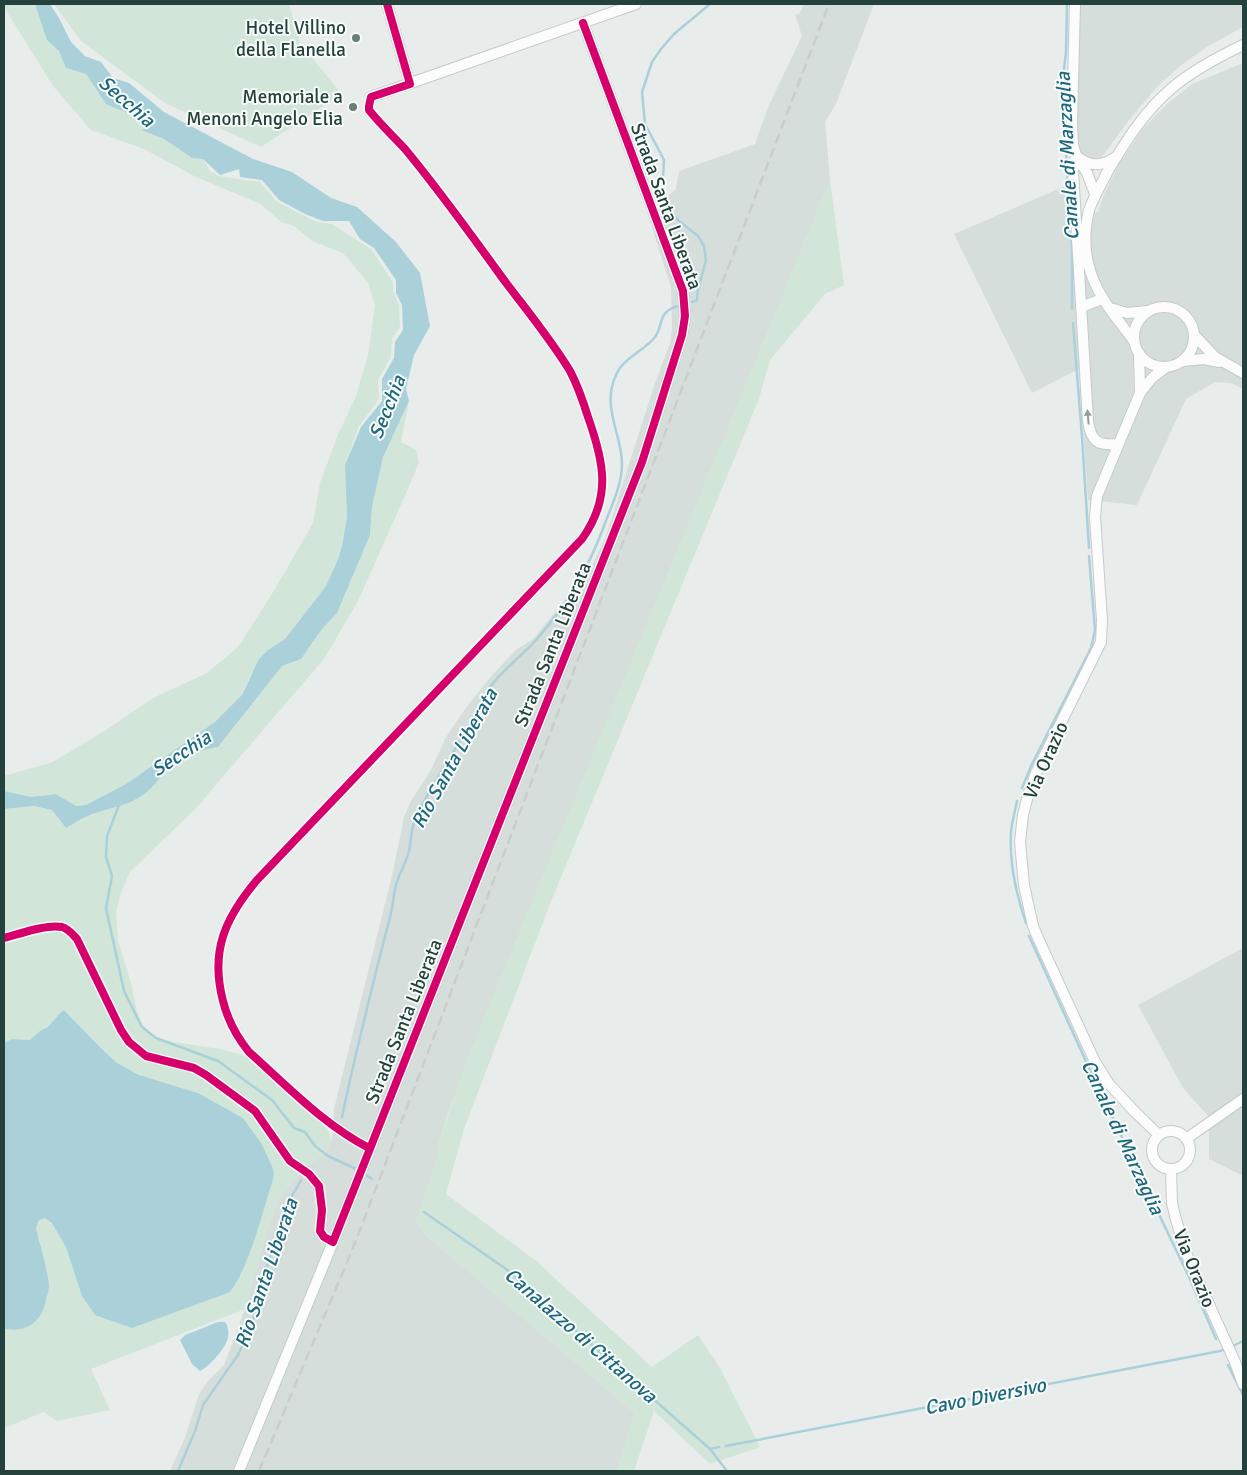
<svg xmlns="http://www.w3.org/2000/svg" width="1247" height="1475" viewBox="0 0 1247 1475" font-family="Signika,sans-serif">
<rect width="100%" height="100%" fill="#e8edeb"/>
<path fill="#d6dedb" d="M804 4H874L836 104 825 122 830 180 450 1107 438 1146V1156L416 1221 427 1236 635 1413 617 1471H170L184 1440 199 1394 208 1381 224 1365 245 1309 267 1229 280 1196 305 1168 325 1152 332 1141 334 1109 392 876 404 817 411 801 431 770 446 737 465 709 492 675 516 650 533 639 589 571 605 539 654 386 670 343 672 329 671 288 648 214 676 189 679 171 755 144 769 105 802 36 795 14H799Z
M1070 4H1243V27L1207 47 1180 66 1157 87 1130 119 1101 158 1086 159 1070 150 1069 57Z
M1243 63V389L1231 383 1215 382 1186 399 1137 505 1088 500 1079 369 1032 393 954 234 1070 184 1072 215 1098 212 1104 194 1119 164 1143 129 1166 105 1192 84Z
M1243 948V1176L1209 1159V1117L1183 1088 1138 1005Z"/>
<path fill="#d2e5d9" d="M4 4H35L47 40 59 51 66 68 86 74 106 104 135 112 149 124 148 127 143 130 164 139 192 158 203 159 210 171 219 176 260 182 277 202 317 222 332 224 371 249 393 282V291L399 305 400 328 392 338 391 357 378 380 379 399 359 426 345 465 347 516 339 557 326 586 285 639 268 650 250 676 242 695 215 722 126 784 86 805 76 806 56 794 31 797 4 791V776L53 762 109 728 153 698 207 673 238 647 272 594 313 523 320 483 337 437 356 396 368 356 375 305 368 283 343 253 312 241 294 226 281 222 261 204 196 177 144 149 91 130 53 86 4 7Z
M54 4H289L300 43 342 94 261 147 165 103 81 41Z
M830 180 844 285 825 294 770 360 759 399 550 904 464 1129 446 1194 535 1260 652 1367 698 1335 720 1368 760 1447 710 1464 654 1411 634 1471H617L635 1413 427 1236 416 1221 438 1156V1146L464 1066Z
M409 401 401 442 416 450 419 462 411 482 358 601 324 659 197 807 130 872 121 893 116 912 118 941 132 986 137 1011 142 1026 155 1039 220 1049 249 1057 327 1128 332 1141 325 1152 305 1168 280 1196 267 1229 245 1309 91 1369 110 1410 57 1421 44 1412 4 1428V1329L12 1330 49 1286 36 1228 39 1220 46 1218C68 1235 74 1271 82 1296L236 1284 244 1267 274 1174 243 1118 198 1093 139 1075 117 1063 64 1010 60 1013 48 1027 41 1030 30 1040 12 1039 4 1043V809L34 806 52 810 66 828 96 813 111 809 161 777 170 768 182 759 204 749 218 747 282 666 301 659 322 629 337 613 370 535 372 507 383 457Z"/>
<path fill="#aad0da" d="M35 4H50L59 18 71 42 85 56 101 62 113 78 129 83 164 112 253 159 292 172 331 198 357 207 396 242 420 273 430 326 414 355 406 389 409 401 383 457 372 507 370 535 337 613 322 629 301 659 282 666 218 747C201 750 183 756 169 768 158 779 151 792 136 799 124 806 110 808 96 813 86 816 75 823 66 828L52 810 34 806 4 809V791L31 797 56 794 76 806 86 805 126 784 215 722 242 695 259 659 268 650 285 639 326 586 339 557 343 540 347 516 345 465 361 427 382 401V379L394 358 395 342 403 330 402 305 396 293V280L374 248 360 239 349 221H323L305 214 279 200 262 180 240 177 239 169 220 175 203 159 192 158 164 139 142 130 148 127 149 124 135 112 130 114 106 104 86 74 66 68 59 51 47 40Z
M64 1010 99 1046 117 1063 139 1075 198 1093 243 1118 261 1143 272 1166 274 1174 272 1183C262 1213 249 1268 230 1292L132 1328 95 1315 82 1296 66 1247 52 1223 45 1218 39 1220 36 1228C40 1246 47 1266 49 1285 49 1290 47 1296 46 1300 42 1322 26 1333 4 1329V1043L12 1039 30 1040 41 1030 48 1027 60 1013Z
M218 1322H225L227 1325C228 1329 229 1333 228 1337 227 1347 209 1367 200 1371L192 1364 180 1340 185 1335Z"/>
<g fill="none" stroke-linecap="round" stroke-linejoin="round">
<path stroke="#aad0da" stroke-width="2.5" d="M1067 4 1066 52 1062 86 1072 248V309
M692 302 697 300 698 289 706 261 704 246 698 236 678 220 667 208 662 194 664 160 645 124 642 92 652 62 661 49 674 34 710 4
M1073 323 1082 437 1089 548
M1022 788 1031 766 1091 648 1095 630 1089 556
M1017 801C1015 811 1012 822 1011 832 1009 863 1016 894 1026 923
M119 805 107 836 106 857 112 876 106 908 124 991 142 1027 156 1038 218 1061 272 1100 294 1128 305 1132 315 1146 328 1156 358 1170
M1029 936 1094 1079 1189 1277 1216 1339
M342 1117C356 1050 373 983 390 917 393 907 393 896 396 885 399 874 406 863 409 851 411 841 411 830 415 820 429 788 448 762 465 733 473 721 477 708 484 696 497 674 520 658 537 639 566 606 589 567 604 526 611 507 622 485 622 464 622 434 601 407 616 375 623 358 644 351 655 337 664 324 657 312 678 306
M363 1173 372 1179
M424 1212 506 1269 710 1449 727 1471
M1231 1347 1243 1341
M1228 1365 1243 1395
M726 1446 1220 1351 1226 1349
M710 1449 719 1447
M178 1471 195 1431 203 1405 238 1355 252 1324 264 1274 292 1196 301 1180"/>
<defs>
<path id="minor" d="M387 4 410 84
M1075 4 1072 124 1073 145 1076 155 1087 173 1095 194
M371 97 636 4
M1076 155 1073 171 1088 421C1091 441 1097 446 1118 444
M1079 158C1093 168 1103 165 1116 157
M1134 337a30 30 0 1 1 60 0a30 30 0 1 1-60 0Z
M1081 307 1102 299
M1110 308 1127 313 1148 311
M1195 336 1215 357 1243 373
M1134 341C1116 317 1095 294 1088 263 1084 246 1085 227 1089 210 1094 196 1102 183 1109 169 1128 138 1144 112 1172 88 1193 70 1218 57 1243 45
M1139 353 1140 392
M1183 361 1204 359 1219 362
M1152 1150a19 19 0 1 1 38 0a19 19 0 1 1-38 0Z
M1159 1135 1135 1112 1109 1084 1095 1062 1038 938 1033 926 1024 885 1020 842 1023 815 1028 795 1036 773 1101 642 1102 620 1095 517 1097 496 1140 393 1152 378 1166 367
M1186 1139 1243 1099
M1171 1169 1172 1203 1175 1216 1186 1253 1235 1362 1243 1384
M239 1471 333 1242 642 462 682 335 685 316 683 291 583 23"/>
</defs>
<use href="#minor" stroke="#c5cac8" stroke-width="12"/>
<use href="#minor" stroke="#fcfcfc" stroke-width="10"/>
<path stroke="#c9cdcc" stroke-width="2.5" stroke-dasharray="10 5" stroke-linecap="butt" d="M259 1471 355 1243 829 4"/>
<defs>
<path id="cycleway" d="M4 938C19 934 47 924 62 927 69 929 73 935 77 939L121 1030 129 1042 146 1056 194 1068 206 1075 255 1111 290 1161 309 1174 319 1186 322 1210 320 1231 324 1237 333 1242 642 462 682 335 685 316 683 291 583 23
M369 1148C324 1125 287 1086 249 1052 236 1036 228 1021 223 1001 210 951 225 918 257 880L582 539C612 497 604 462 588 417 583 401 578 386 570 371 550 338 524 307 501 276 470 233 439 190 405 149 393 136 380 124 369 110V106L371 97 410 84 387 4"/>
</defs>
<use href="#cycleway" stroke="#f7fbf9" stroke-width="11"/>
<use href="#cycleway" stroke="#d6006c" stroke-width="8"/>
</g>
<defs><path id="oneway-solid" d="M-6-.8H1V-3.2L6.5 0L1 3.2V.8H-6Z" transform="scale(1.25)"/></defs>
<use fill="#909e9c" href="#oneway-solid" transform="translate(1088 417) rotate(-95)"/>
<g fill="#697d79" stroke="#f7fbf9" stroke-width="2">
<circle cx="356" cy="38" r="5"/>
<circle cx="353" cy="107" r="5"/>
</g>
<g text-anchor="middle" stroke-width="4" stroke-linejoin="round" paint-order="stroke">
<g font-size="19" fill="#25413b" stroke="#f7fbf9" text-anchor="end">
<text x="346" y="34">Hotel Villino<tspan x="346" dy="22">della Flanella</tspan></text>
<text x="343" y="103">Memoriale a<tspan x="343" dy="22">Menoni Angelo Elia</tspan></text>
</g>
<g font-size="19" fill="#25413b" stroke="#f7fbf9">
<text transform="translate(667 206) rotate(70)" y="7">Strada Santa Liberata</text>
<text transform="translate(552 644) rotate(-68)" y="7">Strada Santa Liberata</text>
<text transform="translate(1045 760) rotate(-66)" y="7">Via Orazio</text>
<text transform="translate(403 1021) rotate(-68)" y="7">Strada Santa Liberata</text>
<text transform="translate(1195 1268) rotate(68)" y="7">Via Orazio</text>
</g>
<g font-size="20" font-style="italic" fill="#1f677d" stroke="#f7fbf9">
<text transform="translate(127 101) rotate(41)" y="7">Secchia</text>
<text transform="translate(1067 156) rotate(-93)" y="7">Canale di Marzaglia</text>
<text transform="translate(387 407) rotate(-68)" y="7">Secchia</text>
<text transform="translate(181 753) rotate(-33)" y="7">Secchia</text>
<text transform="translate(454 758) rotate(-61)" y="7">Rio Santa Liberata</text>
<text transform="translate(1123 1137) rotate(65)" y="7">Canale di Marzaglia</text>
<text transform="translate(266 1273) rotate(-71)" y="7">Rio Santa Liberata</text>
<text transform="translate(581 1335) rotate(41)" y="7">Canalazzo di Cittanova</text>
<text transform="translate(985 1396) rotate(-11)" y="7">Cavo Diversivo</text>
</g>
</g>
<rect width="1247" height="1475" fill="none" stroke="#25413b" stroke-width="10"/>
</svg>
